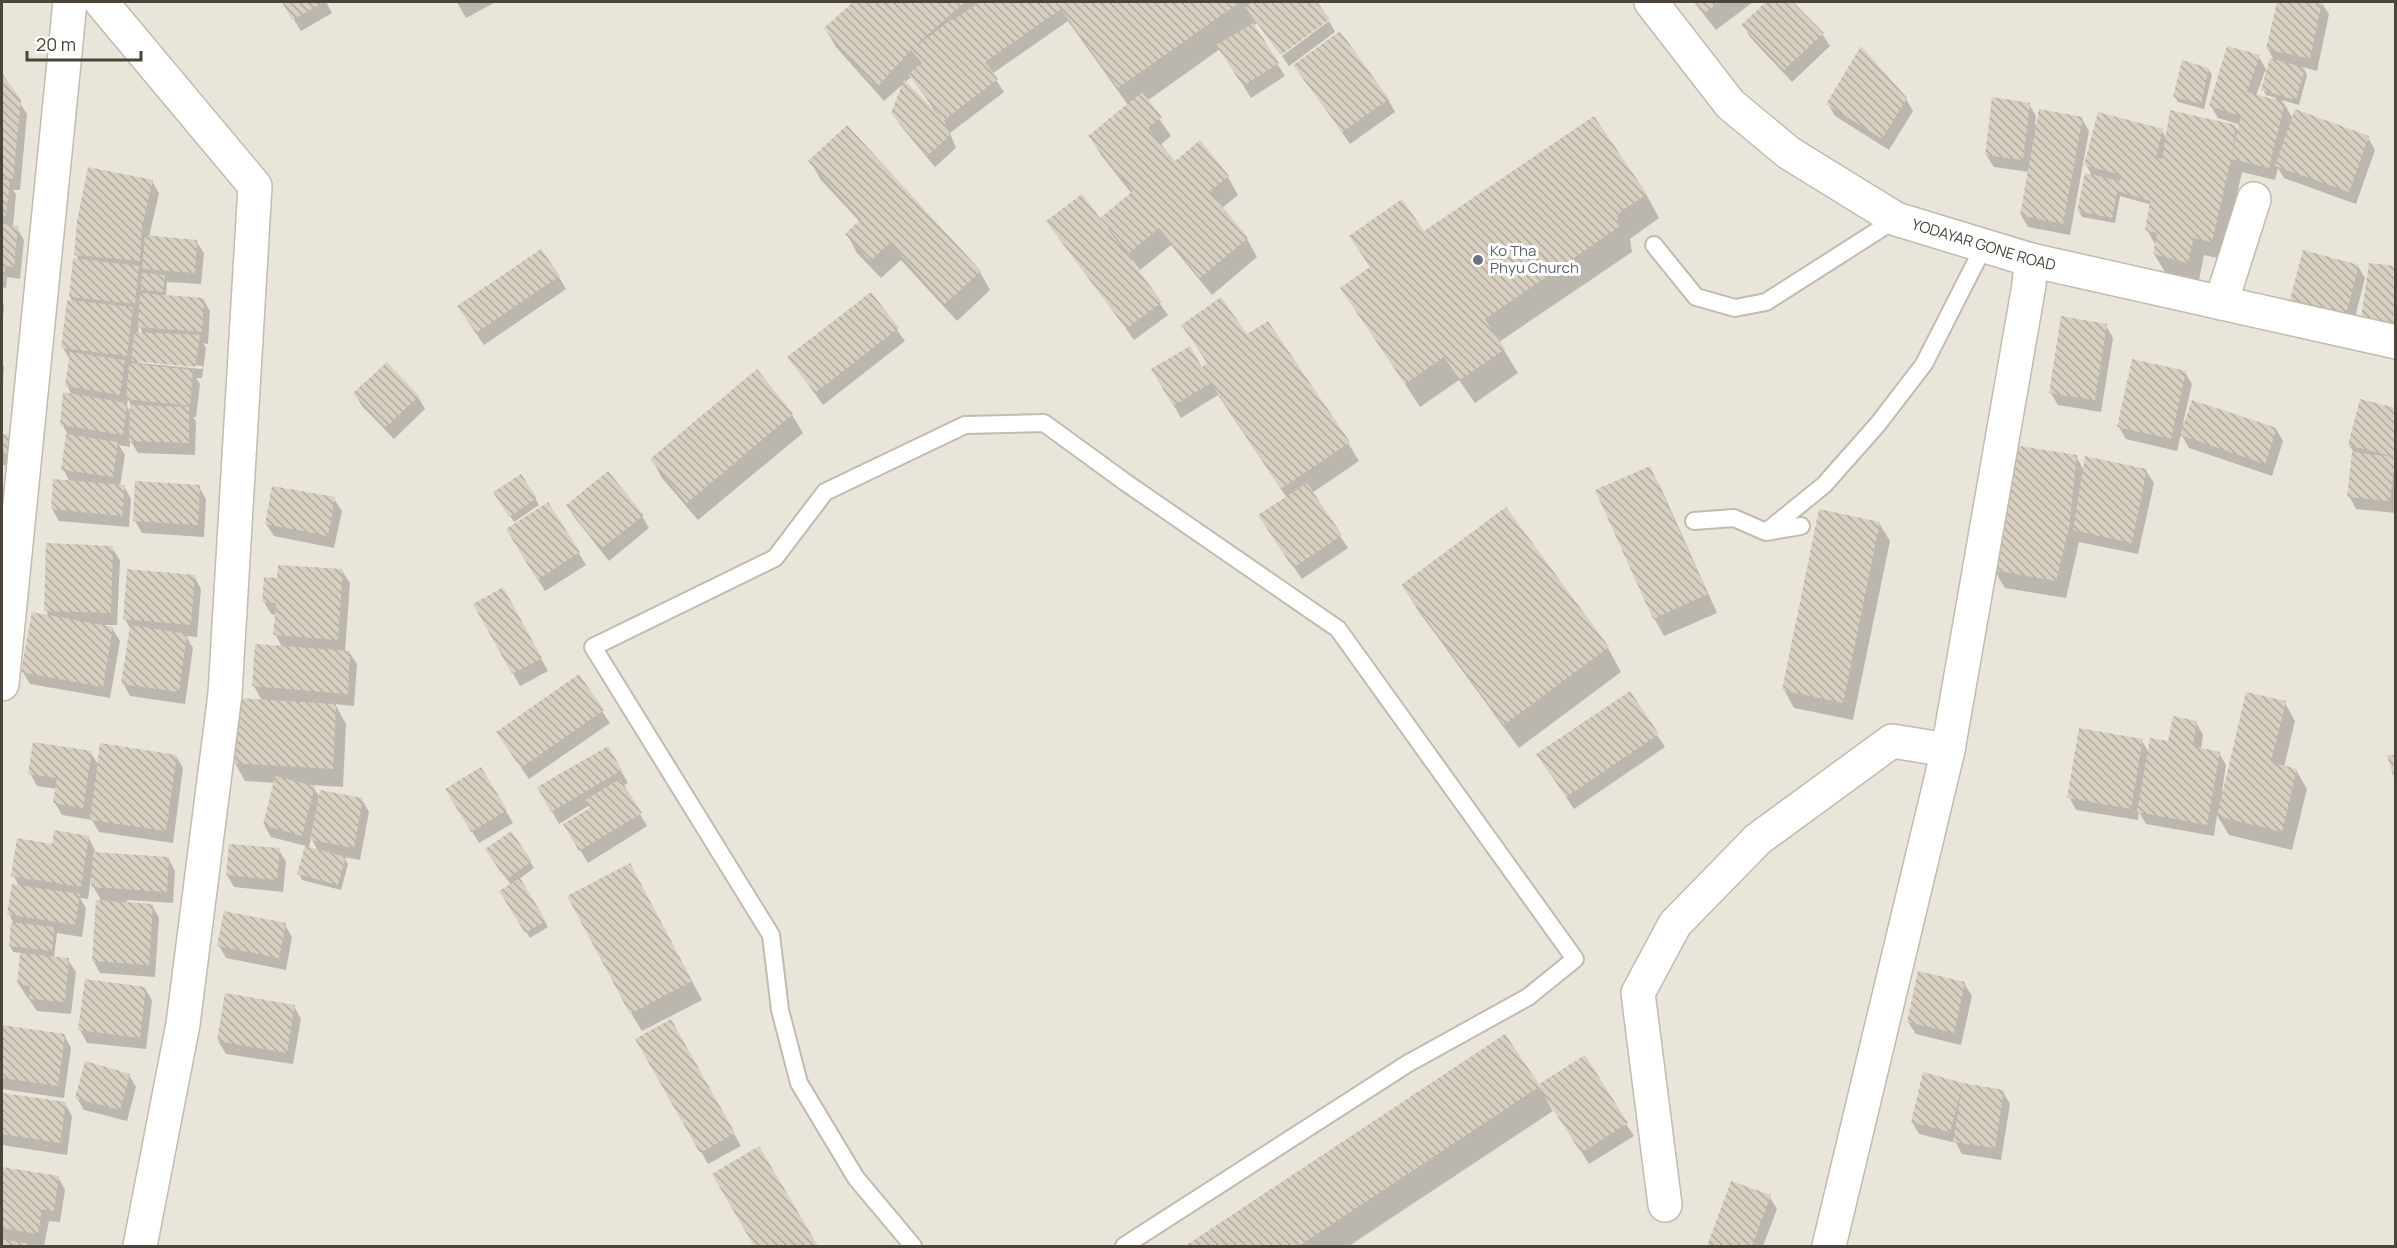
<svg xmlns="http://www.w3.org/2000/svg" width="2397" height="1248" viewBox="0 0 2397 1248" font-family="Manrope,sans-serif">
<defs>
<pattern id="building-back-hatch" width="6" height="6" patternUnits="userSpaceOnUse" patternTransform="scale(1.5)"><rect width="6" height="6" fill="#d8cfc1"/><path d="M-1 5l2 2M0 0l6 6M5-1l2 2" fill="none" stroke="#b1aa9e"/></pattern>
</defs>
<rect width="100%" height="100%" fill="#f6f3ec"/>
<path fill="#eae5da" d="M2 2H2395V1246H2Z"/>
<path fill="#0003" fill-rule="evenodd" d="M283 2H326L332 13 301 31Z
M457 2H496L466 18Z
M856 2H1315L1327 18 1280 54 1257 23 1253 26 1285 76 1251 98 1220 49 1147 101 1171 136 1160 145 1175 163 1228 177 1238 195 1222 208 1247 239 1257 257 1212 295 1171 245 1140 270 1132 260 1130 262 1168 315 1134 340 1048 221 1107 230 1109 229 1102 218 1132 194 1101 155 1090 136 1128 105 1068 21 992 74 1004 92 950 133 956 148 935 167 900 125 893 113 933 108 911 77 884 101 836 47 825 28Z
M1694 2H1753L1716 30Z
M1768 2H1791L1822 34 1830 46 1792 82 1750 37 1743 25Z
M2278 2H2321L2329 14 2317 71 2303 67 2307 75 2299 105 2282 100 2293 119 2368 138 2375 150 2356 204 2284 178 2278 168 2275 180 2242 172 2222 259 2204 255 2199 280 2165 272 2154 254 2156 246 2147 230 2152 205 2120 196 2115 223 2082 217 2079 211 2093 177 2086 165 2162 131 2167 139 2235 126 2239 132 2241 125 2218 118 2211 106 2259 57 2267 71H2265L2256 96 2275 101 2276 98 2266 95 2263 89 2274 60 2268 49Z
M1329 21 1335 32 1289 66 1282 56Z
M1295 65 1388 99 1395 112 1350 144Z
M2208 69 2212 75 2204 109 2178 102 2175 97Z
M2 76 27 114 20 190H13L16 194 13 227 17 228 24 240 20 279 7 277 6 288 2 287Z
M1906 99 1913 111 1889 150 1835 116 1828 104Z
M2029 104 2036 116 2035 125 2082 119 2089 131 2070 235 2028 227 2021 215 2029 172 1994 167 1986 155Z
M810 161 980 272 990 290 957 321 901 260 881 278 857 253 847 234 860 222 821 180Z
M152 181 159 193 149 237 196 241 204 253 201 284 167 282 166 296 203 299 210 311 208 344 203 343 206 348 202 378H196L200 384 196 417H193L196 421 195 455 138 453 130 440V447L119 445 125 455 120 486H124L131 499 129 527 59 521 52 509 70 482 63 469 68 435 62 424 72 395 67 386 71 361 63 348 73 302 70 297 79 261 76 255ZM139 325 143 334H138ZM138 360 203 366 202 369 138 363ZM128 399 131 405V413L127 406Z
M1646 194 1659 218 1630 239 1632 252 1499 342 1518 373 1475 403 1459 380 1420 407 1342 288 1371 269 1351 236 1424 233Z
M2358 266 2365 278 2353 325 2299 311 2292 299Z
M2396 267V333L2363 318Z
M559 277 566 289 484 345 466 319Z
M871 294 905 341 823 405 789 357Z
M2 301 4 305 2 331Z
M1183 325 1246 337 1348 443 1359 461 1312 493 1348 548 1302 579 1267 528 1287 498 1218 395 1181 418 1153 370 1201 369 1208 365Z
M2106 326 2113 338 2101 412 2058 405 2050 392Z
M2 362 4 367 2 394Z
M2185 372 2192 384 2183 423 2276 429 2283 441 2272 476 2189 448 2181 434 2177 451 2126 439 2119 427Z
M355 394 418 397 425 409 394 439 362 406Z
M2396 409V513L2356 509 2349 496 2355 454 2349 445Z
M792 415 803 433 698 520 662 478 652 459Z
M2 435 8 436 15 448 13 466 2 465Z
M2076 456 2084 471H2146L2154 483 2138 554 2079 542 2066 598 2005 588 1994 570Z
M1649 468 1660 486 1717 613 1664 636 1654 618Z
M521 476 539 505 514 522 498 498Z
M199 487 206 499 204 537 142 533 135 521Z
M334 499 342 511 334 548 274 536 266 524Z
M548 504 586 565 545 591 515 542Z
M567 506 642 516 649 528 609 561 575 518Z
M1506 509 1608 648 1621 672 1519 748 1417 609 1403 585Z
M1879 523 1890 541 1853 720 1794 708 1784 690Z
M112 548 120 560 117 625H105V627L112 628 120 641 110 698 30 684 23 672 49 617 46 610Z
M342 571 350 583 345 652H349L357 664 354 706 335 704 346 724 343 787 312 785 320 798 362 800 369 812 360 860 344 857 348 864 341 890 302 880 299 874 306 846 271 837 264 825 275 783 245 781 235 763 262 701 254 686 282 647 275 634 276 615 271 614 264 602 279 579ZM311 838 318 851 309 848Z
M194 576 201 589 197 637 186 636 193 648 185 704 130 696 123 683 131 630 125 619Z
M502 589 548 671 520 686 475 605Z
M579 677 610 723 529 779 505 745Z
M2285 703 2295 721 2284 767 2296 770 2307 789 2292 850 2229 835 2217 815 2214 836 2146 824 2139 812 2138 820 2076 810 2069 797 2142 741 2149 753 2169 743 2196 722 2203 735 2201 749 2219 753 2226 765 2222 791 2224 792Z
M1657 735 1665 747 1574 809 1545 766Z
M608 748 628 783 623 786 647 826 588 863 565 825 592 808 590 805 559 824 539 788Z
M91 753 99 766 176 756 183 768 173 843 99 832 92 820 62 815 55 803 57 789 37 786 30 773Z
M481 769 513 823 479 843 447 790Z
M511 833 534 868 519 879 548 927 530 938 501 891 511 885 490 855Z
M88 837 95 850V854L168 858 175 871 173 903 127 900V903L152 905 159 918 155 977 100 973 93 960 102 902 93 886V878H91L88 899 80 898 86 908 82 937 57 933 54 958 68 960 76 972 71 1014 37 1011 19 985 22 953 13 952 10 946 14 924 9 914 19 886 13 875 53 846Z
M230 845 279 850 286 862 283 892 234 887 227 875Z
M640 883 702 1000 642 1031 631 1013Z
M285 925 292 937 286 970 226 958 219 946Z
M1964 983 1972 996 1961 1045 1916 1034 1908 1022Z
M145 988 152 1001 146 1049 87 1043 80 1030Z
M294 1006 301 1019 293 1064 226 1054 218 1041Z
M670 1021 741 1146 708 1164 637 1040Z
M2 1027 64 1035 71 1048 64 1098 2 1089Z
M1505 1036 1539 1086 1626 1124 1634 1136 1589 1164 1547 1096 1545 1097 1553 1111 1349 1246H1187Z
M129 1075 136 1087 127 1121 84 1110 77 1098Z
M1963 1085 2003 1092 2010 1104 2001 1160 1962 1154 1956 1143 1919 1134 1912 1122Z
M2 1094 65 1104 72 1116 67 1155 2 1145Z
M759 1148 816 1246H756L724 1193Z
M2 1168 58 1177 65 1190 60 1222 49 1221 44 1246H2Z
M1732 1183 1769 1196 1777 1209 1763 1246H1709Z"/>
<path fill="url(#building-back-hatch)" d="M282 2H324L292 20Z
M853 2H965L917 44 918 45 952 19 953 20 980 2H1240L1118 88 1061 9 985 62 998 79 944 120 950 135 927 156 891 113 904 80 943 119 908 74 922 63 911 50 878 86 874 82 872 83 824 28Z
M1253 2H1317L1330 19 1281 55 1245 7Z
M1696 2H1719L1705 13Z
M1766 2H1793L1824 33 1784 70 1741 25Z
M2277 2H2322L2310 59 2266 49Z
M1253 23 1279 63 1243 86 1216 45Z
M1340 31 1389 99 1342 132 1293 65Z
M1861 46 1907 98 1882 139 1826 104Z
M2227 46 2260 55 2247 92 2285 102 2269 168 2231 159 2212 242 2194 238 2188 263 2153 254 2157 233 2145 230 2150 201 2117 191 2112 218 2077 211 2085 173 2120 181 2121 175 2084 165 2098 112 2163 129 2156 157 2147 156 2162 159 2170 110 2236 125 2232 154 2241 116 2209 106Z
M2270 58 2305 68 2296 100 2261 90Z
M2182 60 2209 68 2201 104 2173 97Z
M2 73 21 100 13 179 2 177Z
M1142 92 1162 117 1148 128 1175 161 1200 140 1229 176 1210 191 1248 238 1200 278 1159 228 1129 253 1100 218 1133 191 1088 136Z
M1992 97 2030 103 2023 160 1985 155Z
M2039 109 2083 117 2063 224 2020 215Z
M2295 109 2369 136 2349 192 2275 166Z
M1594 116 1647 194 1617 214 1619 227 1485 319 1505 349 1460 380 1444 357 1405 384 1340 288 1370 267 1349 236 1402 199 1424 231Z
M847 125 981 271 945 304 890 243 870 261 845 234 861 219 808 161Z
M88 167 153 180 142 226 140 261 74 255 77 221Z
M2 179 10 180 6 216 2 215Z
M1082 194 1162 302 1126 329 1046 221Z
M2 224 18 226 14 267 5 266 3 285Z
M145 235 197 240 195 273 142 269Z
M541 249 560 276 476 333 457 306Z
M2303 250 2359 265 2346 314 2290 299Z
M73 258 139 266 135 304 69 297Z
M2369 263 2396 266V322L2361 319Z
M142 273 165 275 163 292 141 290Z
M871 292 899 328 815 393 787 357Z
M140 293 204 298 202 332 138 327Z
M1221 297 1247 334 1268 321 1350 442 1281 489 1211 383 1173 406 1151 369 1190 346 1202 367 1208 363 1181 325Z
M67 300 133 307 127 356 61 348Z
M2061 316 2107 324 2095 400 2049 393Z
M134 332 200 335 195 367 131 361Z
M70 352 125 360 120 395 65 386Z
M2132 359 2186 371 2171 439 2117 427Z
M387 362 419 396 386 427 353 393Z
M129 363 193 370 190 406 126 399Z
M757 369 793 414 687 503 650 459Z
M63 392 127 403 123 435 60 425Z
M2360 399 2396 408V453L2390 501 2347 497 2352 452 2394 457 2348 445Z
M2192 400 2277 428 2265 464 2180 435Z
M130 405 189 407V443L129 441Z
M2 434 9 435 7 454H2Z
M66 434 118 442 113 477 61 470Z
M2013 445 2077 455 2069 528 2056 581 1992 570Z
M2085 456 2147 469 2132 543 2073 530Z
M1650 466 1708 594 1653 619 1595 490Z
M608 471 644 515 601 549 566 505Z
M521 474 537 498 509 517 493 492Z
M53 479 125 485 122 516 51 509Z
M135 481 200 485 198 525 133 521Z
M1307 483 1342 535 1293 568 1258 515Z
M272 486 335 497 328 536 265 524Z
M548 502 580 552 537 580 506 529Z
M1506 507 1609 647 1504 725 1401 585Z
M1819 509 1880 522 1843 703 1782 690Z
M46 543 113 546 111 613 44 611Z
M278 565 343 569 338 640 273 635 276 603 262 602 264 577 277 578Z
M127 569 195 575 191 625 123 619Z
M503 587 542 658 512 674 473 604Z
M32 612 113 627 103 687 21 672Z
M130 625 187 634 179 692 121 684Z
M255 644 350 651 348 694 252 686Z
M579 674 604 710 521 768 496 732Z
M1630 691 1659 734 1566 797 1536 754Z
M2246 692 2286 701 2271 762 2297 769 2282 832 2217 816Z
M237 698 336 704 333 769 233 763Z
M2173 716 2197 721 2193 746 2220 752 2207 825 2137 812 2150 738 2168 741Z
M2079 728 2143 739 2131 809 2067 798Z
M33 742 92 751 83 808 53 803 57 778 28 774Z
M100 743 177 755 166 831 90 820Z
M608 746 622 770 551 812 537 787Z
M2387 755H2396V781L2395 782Z
M481 767 507 810 471 832 445 789Z
M275 776 315 786 302 836 263 825Z
M620 779 642 813 579 851 563 824 590 808 585 800Z
M320 790 363 798 354 848 310 840Z
M54 830 89 836 81 887 11 876 17 838 52 844Z
M511 831 532 861 506 880 485 849Z
M229 844 280 848 277 880 226 875Z
M305 846 346 857 338 885 297 874Z
M93 852 169 857 167 892 91 887Z
M630 863 692 981 630 1014 567 896Z
M520 878 546 921 525 933 499 891Z
M12 884 80 894 75 925 7 914Z
M96 900 153 904 149 965 92 961Z
M224 911 286 923 279 958 217 946Z
M11 922 54 927 52 951 9 946Z
M20 953 69 958 65 1002 29 999 30 986 17 985Z
M1918 971 1965 982 1954 1033 1907 1022Z
M85 979 146 987 140 1038 78 1030Z
M225 993 295 1005 287 1053 217 1041Z
M671 1019 735 1133 700 1153 635 1039Z
M2 1025 65 1034 58 1086 2 1078Z
M1505 1034 1539 1084 1585 1055 1628 1123 1581 1153 1539 1087 1299 1246H1185Z
M85 1061 130 1074 120 1110 75 1098Z
M1923 1072 1963 1083 2004 1090 1995 1148 1953 1142 1962 1087 1950 1132 1911 1122Z
M2 1093 66 1102 60 1143 2 1134Z
M759 1146 818 1246H754L712 1174Z
M2 1167 59 1176 54 1211 42 1209 38 1234 2 1228Z
M1731 1181 1771 1195 1752 1246H1707Z
M2 1239 36 1245V1246H2Z"/>
<g fill="none" stroke-linecap="round" stroke-linejoin="round">
<defs>
<path id="lane" d="M1654 245 1696 297 1735 308 1766 302 1896 219
M1694 521 1734 518 1766 532 1801 526
M1766 532 1824 485 1878 424 1924 364 1984 246
M913 1246 856 1178 799 1083 780 1010 771 935 593 647 775 558 825 492 965 425 1044 423 1125 482 1338 629 1575 959 1528 997 1407 1064 1124 1246"/>
<g id="street">
<path d="M101 2 255 186 225 694 183 1024 140 1246"/>
<path id="s1" d="M1651 2 1730 104 1789 153 1896 219 2031 260 2396 342"/>
<path d="M2221 303 2254 199"/>
<path d="M2 684 70 2"/>
<path d="M1665 1205 1638 993 1675 924 1758 839 1892 741 1948 750"/>
<path d="M1829 1246 1948 750 2029 285 2031 260"/>
</g>
</defs>
<use href="#lane" stroke="#c2bbae" stroke-width="20"/>
<use href="#street" stroke="#c2bbae" stroke-width="36"/>
<use href="#lane" stroke="#fff" stroke-width="16"/>
<use href="#street" stroke="#fff" stroke-width="33"/>
</g>
<circle fill="#6b7280" stroke="#fff" stroke-width="2" cx="1478" cy="260" r="6"/>
<g text-anchor="middle" stroke-width="6" stroke-linejoin="round" paint-order="stroke">
<g font-size="15" fill="#4b4439" stroke="#fff">
<text dy="5" stroke="none"><textPath href="#s1" startOffset="423">YODAYAR GONE ROAD</textPath></text>
</g>
<g font-size="15" fill="#5b616d" stroke="#fff" text-anchor="start">
<text x="1490" y="256">Ko Tha<tspan x="1490" dy="17">Phyu Church</tspan></text>
</g>
</g>
<rect width="2397" height="1248" fill="none" stroke="#4b4439" stroke-width="6"/>
<path d="M27 51v9h114v-9" fill="none" stroke="#4b4439" stroke-width="3"/>
<text x="36" y="51" font-size="18" fill="#4b4439" stroke="#ffffff" stroke-width="4.5" paint-order="stroke">20 m</text>
</svg>
